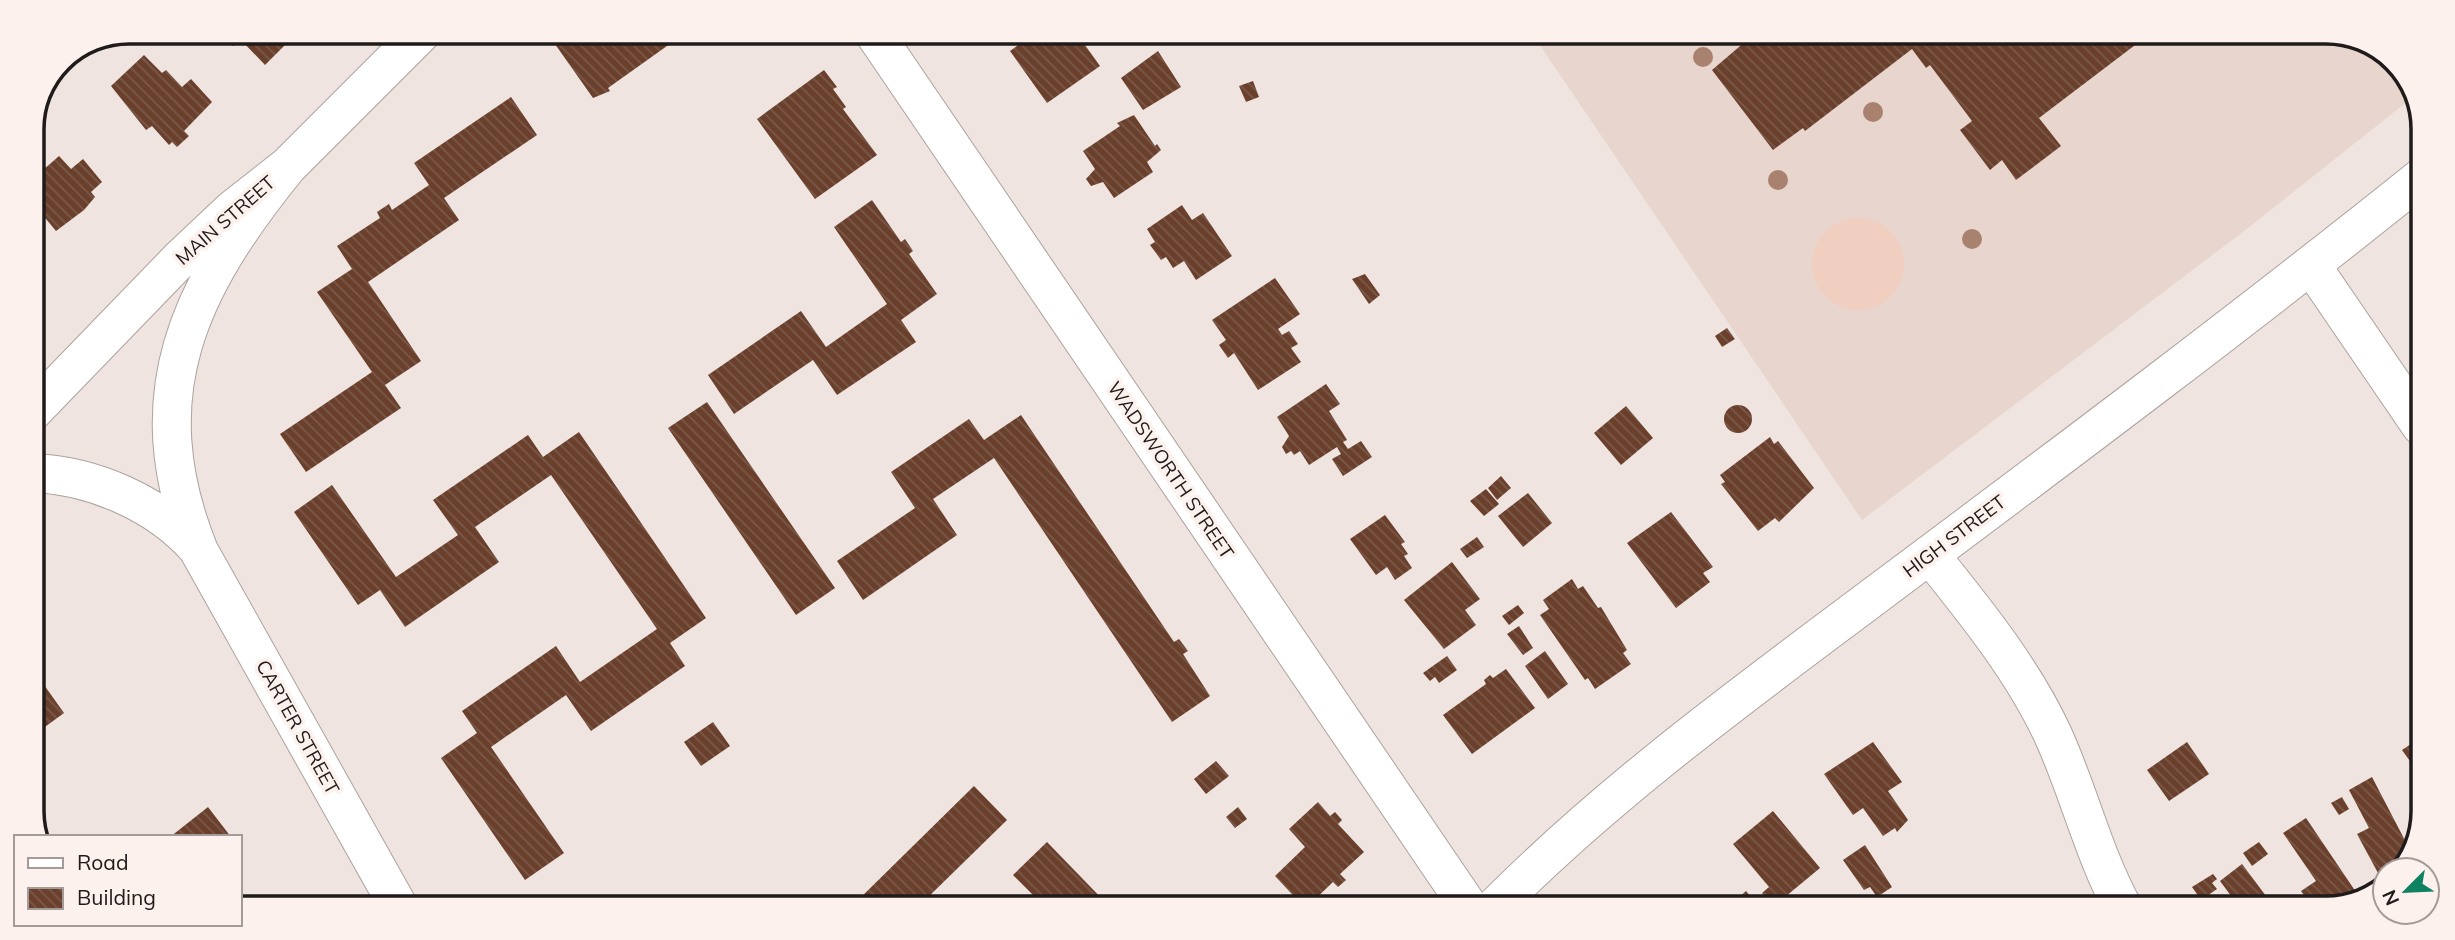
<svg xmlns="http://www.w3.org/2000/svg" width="2455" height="940" viewBox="0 0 2455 940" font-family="Mulish,sans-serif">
<defs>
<pattern id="building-back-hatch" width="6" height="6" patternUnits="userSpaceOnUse" patternTransform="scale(1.75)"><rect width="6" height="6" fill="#6a402d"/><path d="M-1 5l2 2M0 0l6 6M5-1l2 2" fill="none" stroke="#7a5949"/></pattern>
</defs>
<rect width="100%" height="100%" fill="#efe4df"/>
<path fill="#e8d5cd" d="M1533 35 2358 37 2403 69 2413 97 2248 228 1862 520Z"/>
<path fill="#f1cfc0" d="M1812 264a46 46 0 1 1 92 0a46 46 0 1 1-92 0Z"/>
<path fill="url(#building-back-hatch)" d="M219 32H286L292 38 265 65 240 39 233 46Z
M556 33H668L674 41 608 88 610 91 593 98 550 37Z
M721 33H756L745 43 741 38 733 45Z
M1034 34H1077L1100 66 1047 103 1010 51Z
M1753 35 1919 36H2147L2039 118 2061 146 2016 180 2002 160 1990 170 1960 130 1972 121 1930 65 1926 68 1912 49 1805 131 1803 128 1773 150 1712 70Z
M1158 51 1181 87 1143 110 1121 78Z
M144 55 162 73 166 70 182 87 191 79 212 102 184 131 189 136 177 147 172 142 169 145 152 126 146 130 111 86Z
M824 70 837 87 833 89 846 107 843 109 877 155 815 199 757 119Z
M1253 81 1259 97 1246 102 1239 86Z
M511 97 537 135 444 198 459 220 368 282 421 361 385 385 401 408 306 472 280 434 372 372 317 292 352 269 337 246 380 218 377 212 389 204 392 210 429 185 414 163Z
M1134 115 1155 146 1157 144 1161 150 1147 162 1153 172 1114 198 1103 182 1091 186 1086 179 1095 169 1083 151 1120 126 1117 123Z
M59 156 71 169 83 159 102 182 91 192 95 197 84 210 56 231 32 202V169L38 163 43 170Z
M872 200 901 242 905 239 913 251 909 254 937 294 901 320 916 342 837 395 813 360 734 414 708 375 801 311 826 347 887 304 834 227Z
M1182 205 1192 220 1203 213 1232 256 1196 280 1184 261 1173 268 1166 257 1161 260 1150 245 1155 242 1147 229Z
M1365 274 1380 295 1369 304 1352 279Z
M1275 278 1300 314 1278 329 1282 335 1289 331 1298 344 1291 348 1301 362 1258 390 1234 353 1228 358 1219 345 1226 340 1212 320Z
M1727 328 1735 339 1722 347 1715 336Z
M1326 384 1340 404 1329 411 1347 440 1343 442 1348 449 1361 441 1372 457 1343 476 1332 459 1341 454 1337 447 1309 465 1300 451 1294 455 1291 451 1286 454 1282 447 1289 436 1277 417Z
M707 402 835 588 796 615 668 428Z
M1724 419a14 14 0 1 1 28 0a14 14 0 1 1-28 0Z
M1626 406 1653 438 1621 465 1594 433Z
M1021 415 1174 642 1179 639 1188 651 1183 654 1210 696 1172 722 994 458 933 499 957 535 863 600 837 561 915 508 891 472 969 419 984 440Z
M579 432 706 618 670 643 685 666 591 731 566 695 491 747 564 853 525 880 441 758 477 733 462 711 556 646 580 682 657 629 551 475 475 527 499 562 405 627 380 590 358 605 294 512 332 485 396 577 458 535 433 500 528 435 543 457Z
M1770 437 1774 444 1778 441 1814 488 1779 522 1775 518 1758 531 1721 484 1725 482 1720 475Z
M1501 476 1511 488 1497 500 1488 488Z
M1486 489 1499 504 1484 516 1470 501Z
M1528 493 1552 523 1523 547 1498 516Z
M1671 512 1713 567 1703 573 1710 582 1676 608 1627 543Z
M1385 515 1405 542 1401 544 1408 554 1404 556 1412 568 1395 580 1387 567 1376 575 1350 539Z
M1477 537 1484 547 1467 558 1460 549Z
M1452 562 1480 599 1465 610 1476 625 1444 649 1404 600Z
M1572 579 1578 589 1583 586 1598 608 1601 607 1627 650 1623 653 1631 664 1595 689 1588 678 1585 680 1540 615 1549 609 1543 600Z
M1518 605 1524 613 1509 625 1502 616Z
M1519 626 1533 648 1523 655 1507 634Z
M1545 651 1568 684 1548 699 1525 666Z
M1447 656 1457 670 1439 683 1435 677 1430 681 1423 673Z
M32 668 64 713 38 732 45 741 35 748 32 743Z
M1506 669 1535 708 1472 754 1443 715 1486 684 1484 680 1490 675 1493 678Z
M713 722 730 746 701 766 684 742Z
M2417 740 2419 760 2412 764 2402 750Z
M1873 742 1902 782 1888 791 1908 820 1897 832 1895 828 1883 836 1863 808 1853 815 1824 774Z
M2187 742 2209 774 2169 801 2147 770Z
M1216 761 1229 776 1206 794 1194 779Z
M2372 777 2411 852 2397 870H2385V886L2357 834 2369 828 2349 790Z
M974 786 1007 820 920 905H853Z
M2342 797 2349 809 2339 815 2331 803Z
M1318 802 1330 816 1335 812 1342 820 1338 824 1364 852 1340 874 1346 880 1338 887 1333 882 1308 906H1303L1275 876 1305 847 1289 829Z
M208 807 231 837H170Z
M1238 807 1247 819 1235 828 1226 817Z
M1773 811 1820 868 1774 906 1762 893 1769 887 1733 844Z
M2306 818 2360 898 2326 908H2313L2301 891 2316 881 2283 833Z
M1047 842 1109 906 1043 905 1013 875Z
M2259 842 2268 854 2252 866 2243 853Z
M1865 845 1892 887 1877 897 1870 887 1864 890 1843 860Z
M2242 864 2275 908H2240L2220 881Z
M2213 874 2217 879 2212 883 2217 889 2201 900 2192 887Z
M1746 891 1759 907H1728Z"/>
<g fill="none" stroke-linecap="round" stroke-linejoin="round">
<defs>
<path id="street" d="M874 33 1468 906
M2311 265 2421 426
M1930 555C1975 611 2023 670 2053 735 2079 792 2093 853 2123 908"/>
<path id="secondary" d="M288 166C189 288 136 395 199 551L397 904
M32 412 181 258 232 210 288 166 422 32
M32 473C92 475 158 503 198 549
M1495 907C1612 789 1748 691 1881 591 2063 455 2246 318 2423 176"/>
</defs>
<use href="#street" stroke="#aca29e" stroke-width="40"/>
<use href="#secondary" stroke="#aca29e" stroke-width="40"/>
<use href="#street" stroke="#fff" stroke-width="38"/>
<use href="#secondary" stroke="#fff" stroke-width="38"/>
</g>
<g fill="#a8826e">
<circle cx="1703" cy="57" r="10"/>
<circle cx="1873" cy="112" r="10"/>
<circle cx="1778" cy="180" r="10"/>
<circle cx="1972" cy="239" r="10"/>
</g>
<g text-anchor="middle" stroke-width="7" stroke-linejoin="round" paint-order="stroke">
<g font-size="19" fill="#1f1b1a" stroke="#fcf1ec">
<text transform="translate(225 220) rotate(-41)" y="7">MAIN STREET</text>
<text transform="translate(1171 470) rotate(56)" y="7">WADSWORTH STREET</text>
<text transform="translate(1954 536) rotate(-37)" y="7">HIGH STREET</text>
<text transform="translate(298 727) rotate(61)" y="7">CARTER STREET</text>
</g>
</g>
<path d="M0 0H2455V940H0ZM129 44H2326A85 85 0 0 1 2411 129V811A85 85 0 0 1 2326 896H129A85 85 0 0 1 44 811V129A85 85 0 0 1 129 44Z" fill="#fcf1ec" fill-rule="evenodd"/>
<path fill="none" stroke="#1f1b1a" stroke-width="3.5" d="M129 44H2326A85 85 0 0 1 2411 129V811A85 85 0 0 1 2326 896H129A85 85 0 0 1 44 811V129A85 85 0 0 1 129 44Z"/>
<rect x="14" y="835" width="228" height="91" fill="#fcf1ec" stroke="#a49b98" stroke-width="2"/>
<rect x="28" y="858" width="35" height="10" fill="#ffffff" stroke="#a49b98" stroke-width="2"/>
<text x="77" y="870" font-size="21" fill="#1f1b1a">Road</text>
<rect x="28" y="888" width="35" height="21" fill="url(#building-back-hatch)" stroke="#a49b98" stroke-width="2"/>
<text x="77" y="905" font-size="21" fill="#1f1b1a">Building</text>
<g transform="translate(2406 891) rotate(246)"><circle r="33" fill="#fcf1ec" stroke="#a49b98" stroke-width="2"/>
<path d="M0-5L12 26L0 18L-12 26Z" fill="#0e8261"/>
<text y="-10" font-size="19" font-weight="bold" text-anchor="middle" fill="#1f1b1a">N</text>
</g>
</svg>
